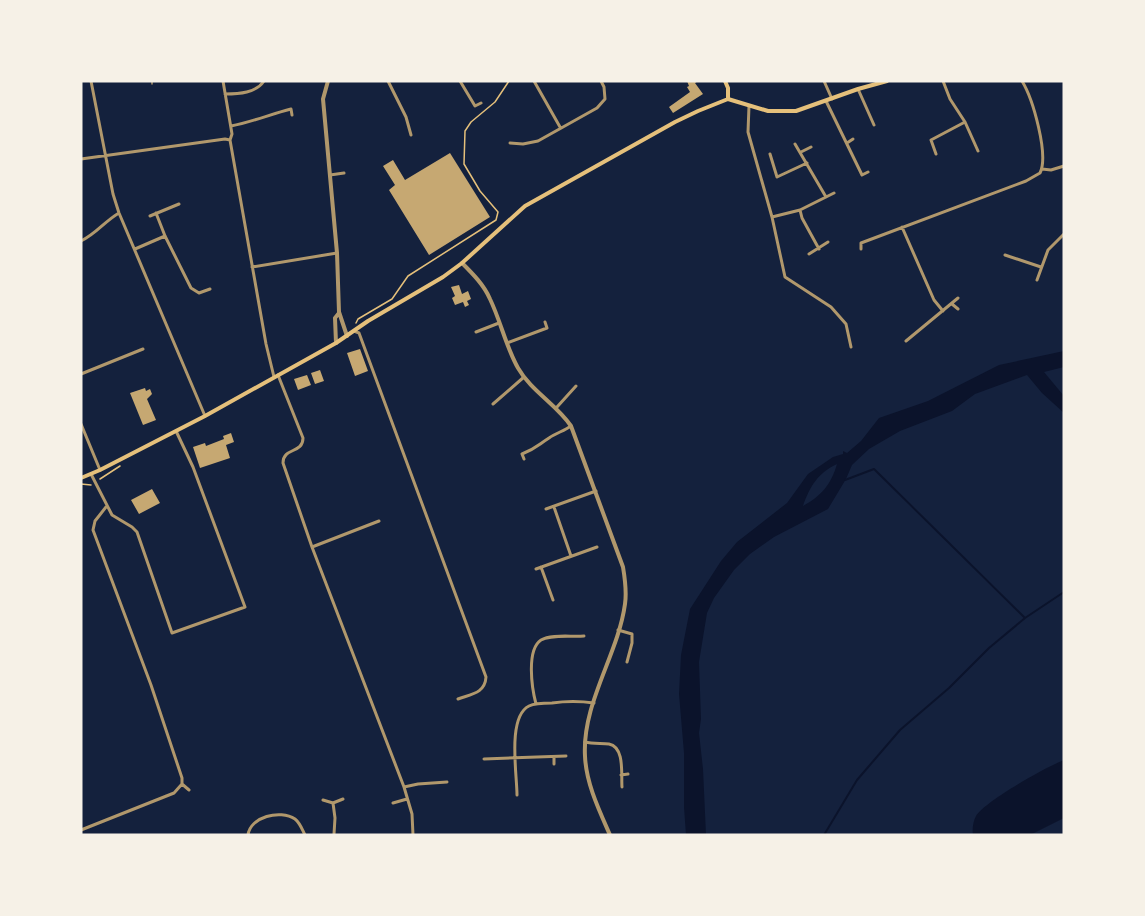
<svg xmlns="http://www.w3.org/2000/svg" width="1145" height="916" viewBox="0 0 1145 916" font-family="'Alegreya Sans',sans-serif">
<rect width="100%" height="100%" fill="#14213d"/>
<path fill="#0b132b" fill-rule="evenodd" d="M1064 351V367L1044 372 1064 396V413L1042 393 1027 375 975 394 952 411 900 431 869 449 852 465 846 479 828 509 774 537 750 554 734 570 714 598 707 613 699 662 701 719 699 733 703 769 706 835H686L684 807V753L679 694 681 655 690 609 721 561 737 542 787 503 808 474 833 457 843 454V451L847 453 861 441 879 418 928 401 999 365ZM837 464C831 485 821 496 803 506 810 486 818 473 837 464Z
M1064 760V818L1030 835H973C972 830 973 821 976 816 985 801 1046 767 1064 760Z"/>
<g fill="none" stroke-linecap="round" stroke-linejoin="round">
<path stroke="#0b132b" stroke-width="2" d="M845 480 874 469 1025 618
M824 835 857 780 900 730 949 688 989 648 1025 618 1064 592"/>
</g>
<path fill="#c6a872" d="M687 81H698L695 83 703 94 673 113 669 107 690 92 687 87 689 86Z
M450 153 490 217 429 255 389 190 395 185 383 166 393 160 405 180Z
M459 285 462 294 468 291 471 299 467 301 469 305 465 307 463 302 455 305 452 298 455 296 451 287Z
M360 349 368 371 355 376 347 353Z
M320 370 324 381 315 384 311 373Z
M307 375 311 385 298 390 294 379Z
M145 388 146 391 150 389 152 394 147 399 156 420 143 425 130 393Z
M231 433 234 442 226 445 230 458 200 468 193 447 205 443 206 446 224 439 223 436Z
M152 489 160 503 139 514 131 500Z"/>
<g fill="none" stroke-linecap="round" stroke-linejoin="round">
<path stroke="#e5c07b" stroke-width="1.5" d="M356 323 358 319 392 299 408 276 496 220 498 212 480 191 464 164 465 131 471 122 495 102 509 81
M100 479 120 466
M81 484 91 485"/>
<path stroke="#b1986c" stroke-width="1.5" d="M152 81V84"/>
<path stroke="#b1986c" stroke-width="3" d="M91 81 113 194 119 213 205 416
M223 81 232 134 230 140 266 344 274 377
M388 81 406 117 411 135
M460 81 475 106 481 103
M534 81 560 127
M824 81 832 99
M858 89 874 125
M225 94C239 94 256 93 264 81
M826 101 862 175 868 172
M749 106 748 132 772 217 785 277 831 307 846 324 851 347
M965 122 978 151
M231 126C252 122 271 114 291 109L292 115
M510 143 523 144 538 141 597 108 605 99 604 87 601 81
M847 143 853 139
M795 144 826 197
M801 152 811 147
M770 154 777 177 807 163
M936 154 931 140 965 122 950 99 943 81
M81 159 225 139 230 140
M1042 169 1051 170 1064 166
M330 175 344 173
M800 210 802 218 819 249
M156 213 165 236 191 288 199 293 210 289
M150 216 179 204
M772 217 800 210 834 193
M902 227 934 300 943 311
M81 241C96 234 105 221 119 213
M135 249 165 236
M861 249V243L1026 181 1040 173C1049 155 1033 99 1022 81
M809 254 828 242
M1005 255 1041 267
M252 267 337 253
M1037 280 1048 250 1064 234
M952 304 958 309
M354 331 359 333 486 677C485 693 472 694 458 699
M476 332 499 323
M906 341 958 298
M507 343 547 328 545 322
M81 374 143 349
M278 375 303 438C303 454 283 447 283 463L312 547 404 787 412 814 413 835
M493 404 524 377
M557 407 576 386
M81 424 100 470
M524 459 522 454C535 449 538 445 549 438 556 433 564 431 571 426
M91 474 112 515 132 527 137 532 172 633 245 607 193 467 176 431
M106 507 95 521 93 530 151 685 182 778V784L189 790
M554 507 571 556
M546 509 596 491
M312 547 379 521
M541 567 553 600
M536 569 597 547
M618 630 632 634V643L627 662
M536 704C532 689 526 650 541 640 551 634 571 637 584 636
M585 742C593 744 602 743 609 744 625 747 621 775 622 787
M554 757V764
M484 759 566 756
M621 775 628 774
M404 787 418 784 447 782
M517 795C517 774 507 717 529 706 535 703 545 703 552 703 566 701 580 701 594 703
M323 800 333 803
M393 803 407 799
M81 830 174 793 182 784
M334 834 335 818 333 803 343 799
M248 835C250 817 280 809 295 819 300 823 302 829 305 835"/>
<path stroke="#b1986c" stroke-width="4" d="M328 81 323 99 337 253 339 312 347 336
M462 263C473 274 484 285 490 299 501 322 506 347 518 368 531 391 556 404 571 426L623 567C625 579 627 591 625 604 618 655 582 703 585 756 586 783 599 810 610 835
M336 343 335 318 339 313"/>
<path stroke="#e5c07b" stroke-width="4" d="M725 81 728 88V99
M728 99 768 111H796L858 89 887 81
M81 478 100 470 205 416 336 343 368 321 443 277 462 263 525 206 675 122 698 111 728 99"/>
</g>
<rect width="1145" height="916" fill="none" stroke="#f6f1e7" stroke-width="165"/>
</svg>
